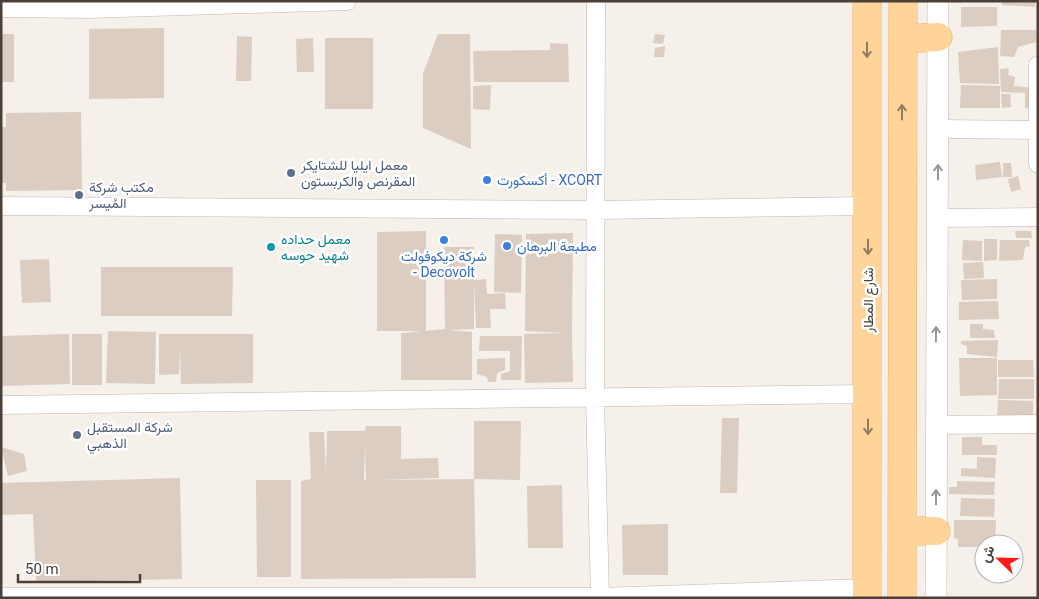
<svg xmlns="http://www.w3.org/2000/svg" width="1039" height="599" viewBox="0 0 1039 599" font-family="Roboto,Vazirmatn,sans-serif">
<rect width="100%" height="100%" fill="#f5f0ea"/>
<path fill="#dbcdc2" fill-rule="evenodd" d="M1002 1H1035V7L1002 5Z
M961 7H997V26L961 27Z
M164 28V98L89 99V29Z
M1001 30H1036L1037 42 1018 47 1014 57 1000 56Z
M1 34H14V82H1Z
M438 34H470L471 149 423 128V74Z
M655 34 665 35 663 44 653 43Z
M237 36 252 37 251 81H236Z
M313 38 314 72H297L296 39Z
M325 38H373V109H325Z
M550 43 568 44 569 82H474L473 51 550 50Z
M665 46 664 57H654L655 48Z
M998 47 999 84 960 83 958 52Z
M1009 68 1008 75 1015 77 1014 86 1035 88 1034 109 1025 108V93L1001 92 1000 69Z
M491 85 490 110 473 109V86Z
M961 85 1000 86V108H960Z
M1001 94H1010L1011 107 1002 108Z
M81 112 82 190 6 191V183H1V127H6V113Z
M1000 162 1002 177 976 180 975 165Z
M1003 163H1011L1012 177H1003Z
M1018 176 1021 189 1011 192 1008 179Z
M426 231V331H377V232Z
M1015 231H1031L1032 238H1016Z
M573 233 572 333 573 382 525 383 524 334 565 333 525 331 526 234Z
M495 234 522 235 521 293 494 292Z
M984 239H997V260L984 261Z
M963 240 982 241V261L962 260Z
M1000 240H1029L1030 246 1025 247 1023 260 999 261Z
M444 247H474V329L447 330 472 332V380H401V333L445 329Z
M49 259 51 302 22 303 20 260Z
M983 262 984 278 964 279 963 263Z
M101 267H233L232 316H101Z
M486 279 487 294 505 293 506 309H490L491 328H476L474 280Z
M997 279V299L962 300 961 280Z
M998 301 999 319 959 320V302Z
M970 324H983V329L994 330 995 338H970Z
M108 331 156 332 155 384 106 383Z
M69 334 70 384 1 386V336Z
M72 334H102V385H72Z
M159 334H253V383L181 384 180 347 179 374 159 375Z
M480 336H522L521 380H501V374L510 371V351H479Z
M998 340 997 357 967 354V346L961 344V341Z
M505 358V370L497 373 496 382H488L487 377 477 374V359Z
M959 358H997V395L960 396Z
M998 360H1033L1034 377H998Z
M999 379H1034V399H998Z
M998 400 1033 401V421L997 420Z
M722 418H739L737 493H720Z
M474 421H521L520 480 474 479Z
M366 426H401V459L438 458 439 478 375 480 474 479 476 578 301 579V481L311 479 309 432H324L326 473 327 431H365ZM365 445 366 480H364Z
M962 437H982V445H997V455H962Z
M1 447 24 454 27 471 8 476Z
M977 457 996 458 995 478 961 476V468L977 469Z
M180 478 182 579 36 582 33 514 1 515V483Z
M256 480H291V577H257Z
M957 481 995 482 994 495 949 494V487H957Z
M562 485 563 548H528L527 486Z
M961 498 995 499 994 517 960 516Z
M954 520H996L995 544H984V547H958V539L954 538Z
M668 524V575H623L622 525Z"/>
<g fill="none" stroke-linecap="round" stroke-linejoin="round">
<defs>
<path id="minor" d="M596 1 595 398 600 598
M1 8 88 9 347 1
M1038 65V164
M938 129 1038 130
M1 206 595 210 867 206
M938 218 1038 217
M1 405 868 394
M936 425 1038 424
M1 597H600L867 588"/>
<path id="tertiary" d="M936 598 938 1"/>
<path id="primary" d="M903 39 938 37
M902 531H936
M867 598V1
M902 598 903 1"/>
</defs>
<use href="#minor" stroke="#c2b7ac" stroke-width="19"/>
<use href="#tertiary" stroke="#c2b7ac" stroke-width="22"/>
<use href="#primary" stroke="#e9af64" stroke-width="29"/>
<use href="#minor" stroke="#fff" stroke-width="18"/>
<use href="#tertiary" stroke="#fff" stroke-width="21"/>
<use href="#primary" stroke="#ffd499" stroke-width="28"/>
</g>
<defs><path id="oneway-shaft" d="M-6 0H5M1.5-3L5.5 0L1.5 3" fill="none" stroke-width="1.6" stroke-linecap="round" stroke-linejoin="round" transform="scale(1.25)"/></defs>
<g stroke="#927b5e">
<use href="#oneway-shaft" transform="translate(867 50) rotate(90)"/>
<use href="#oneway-shaft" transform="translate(902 112) rotate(-90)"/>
<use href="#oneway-shaft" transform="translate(868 247) rotate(90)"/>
<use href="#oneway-shaft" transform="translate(868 427) rotate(90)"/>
</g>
<g stroke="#9b9691">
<use href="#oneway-shaft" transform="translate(938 172) rotate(-90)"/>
<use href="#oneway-shaft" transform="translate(936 334) rotate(-89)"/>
<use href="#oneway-shaft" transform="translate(936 497) rotate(-90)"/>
</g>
<g fill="#5c6f8a" stroke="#fff" stroke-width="2">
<circle cx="291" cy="173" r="5"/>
<circle cx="79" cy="195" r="5"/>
<circle cx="77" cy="435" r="5"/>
</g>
<g fill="#3f7fe0" stroke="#fff" stroke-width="2">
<circle cx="487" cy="180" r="5"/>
<circle cx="444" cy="240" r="5"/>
<circle cx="507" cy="246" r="5"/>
</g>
<circle fill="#0f9aa8" stroke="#fff" stroke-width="2" cx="271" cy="247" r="5"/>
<g text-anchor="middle" stroke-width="5" stroke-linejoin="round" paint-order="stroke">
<g font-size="14" fill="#4e5e75" stroke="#fff" text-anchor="start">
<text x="301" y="170">معمل ايليا للشتايكر<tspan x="301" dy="16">المقرنص والكربستون</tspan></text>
<text x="89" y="192">مكتب شركة<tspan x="89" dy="16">المُيسر</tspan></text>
<text x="87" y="432">شركة المستقبل<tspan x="87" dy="16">الذهبي</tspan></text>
</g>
<g font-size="14" fill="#366cbe" stroke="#fff" text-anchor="start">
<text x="497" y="185">أكسكورت - XCORT</text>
<text x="517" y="251">مطبعة البرهان</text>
<text x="444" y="261" text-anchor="middle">شركة ديكوفولت<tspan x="444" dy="16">- Decovolt</tspan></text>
</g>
<g font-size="14" fill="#0d838f" stroke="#fff" text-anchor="start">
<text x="281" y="244">معمل حداده<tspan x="281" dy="16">شهيد حوسه</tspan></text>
</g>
<g font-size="14" fill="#4a4037" stroke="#fff">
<text transform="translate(868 300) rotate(-90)" y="5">شارع المطار</text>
</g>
</g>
<rect width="1039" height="599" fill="none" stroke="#4a4037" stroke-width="5"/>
<g transform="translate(999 559) rotate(293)"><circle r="24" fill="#ffffff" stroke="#b7b3af"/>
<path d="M0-4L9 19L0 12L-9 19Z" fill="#ff1a17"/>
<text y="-8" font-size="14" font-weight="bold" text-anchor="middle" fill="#4a4037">ش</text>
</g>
<path d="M18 574v8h122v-8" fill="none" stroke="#4a4037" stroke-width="2.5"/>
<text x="25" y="574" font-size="15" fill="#4a4037" stroke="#ffffff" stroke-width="4" paint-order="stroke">50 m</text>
</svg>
